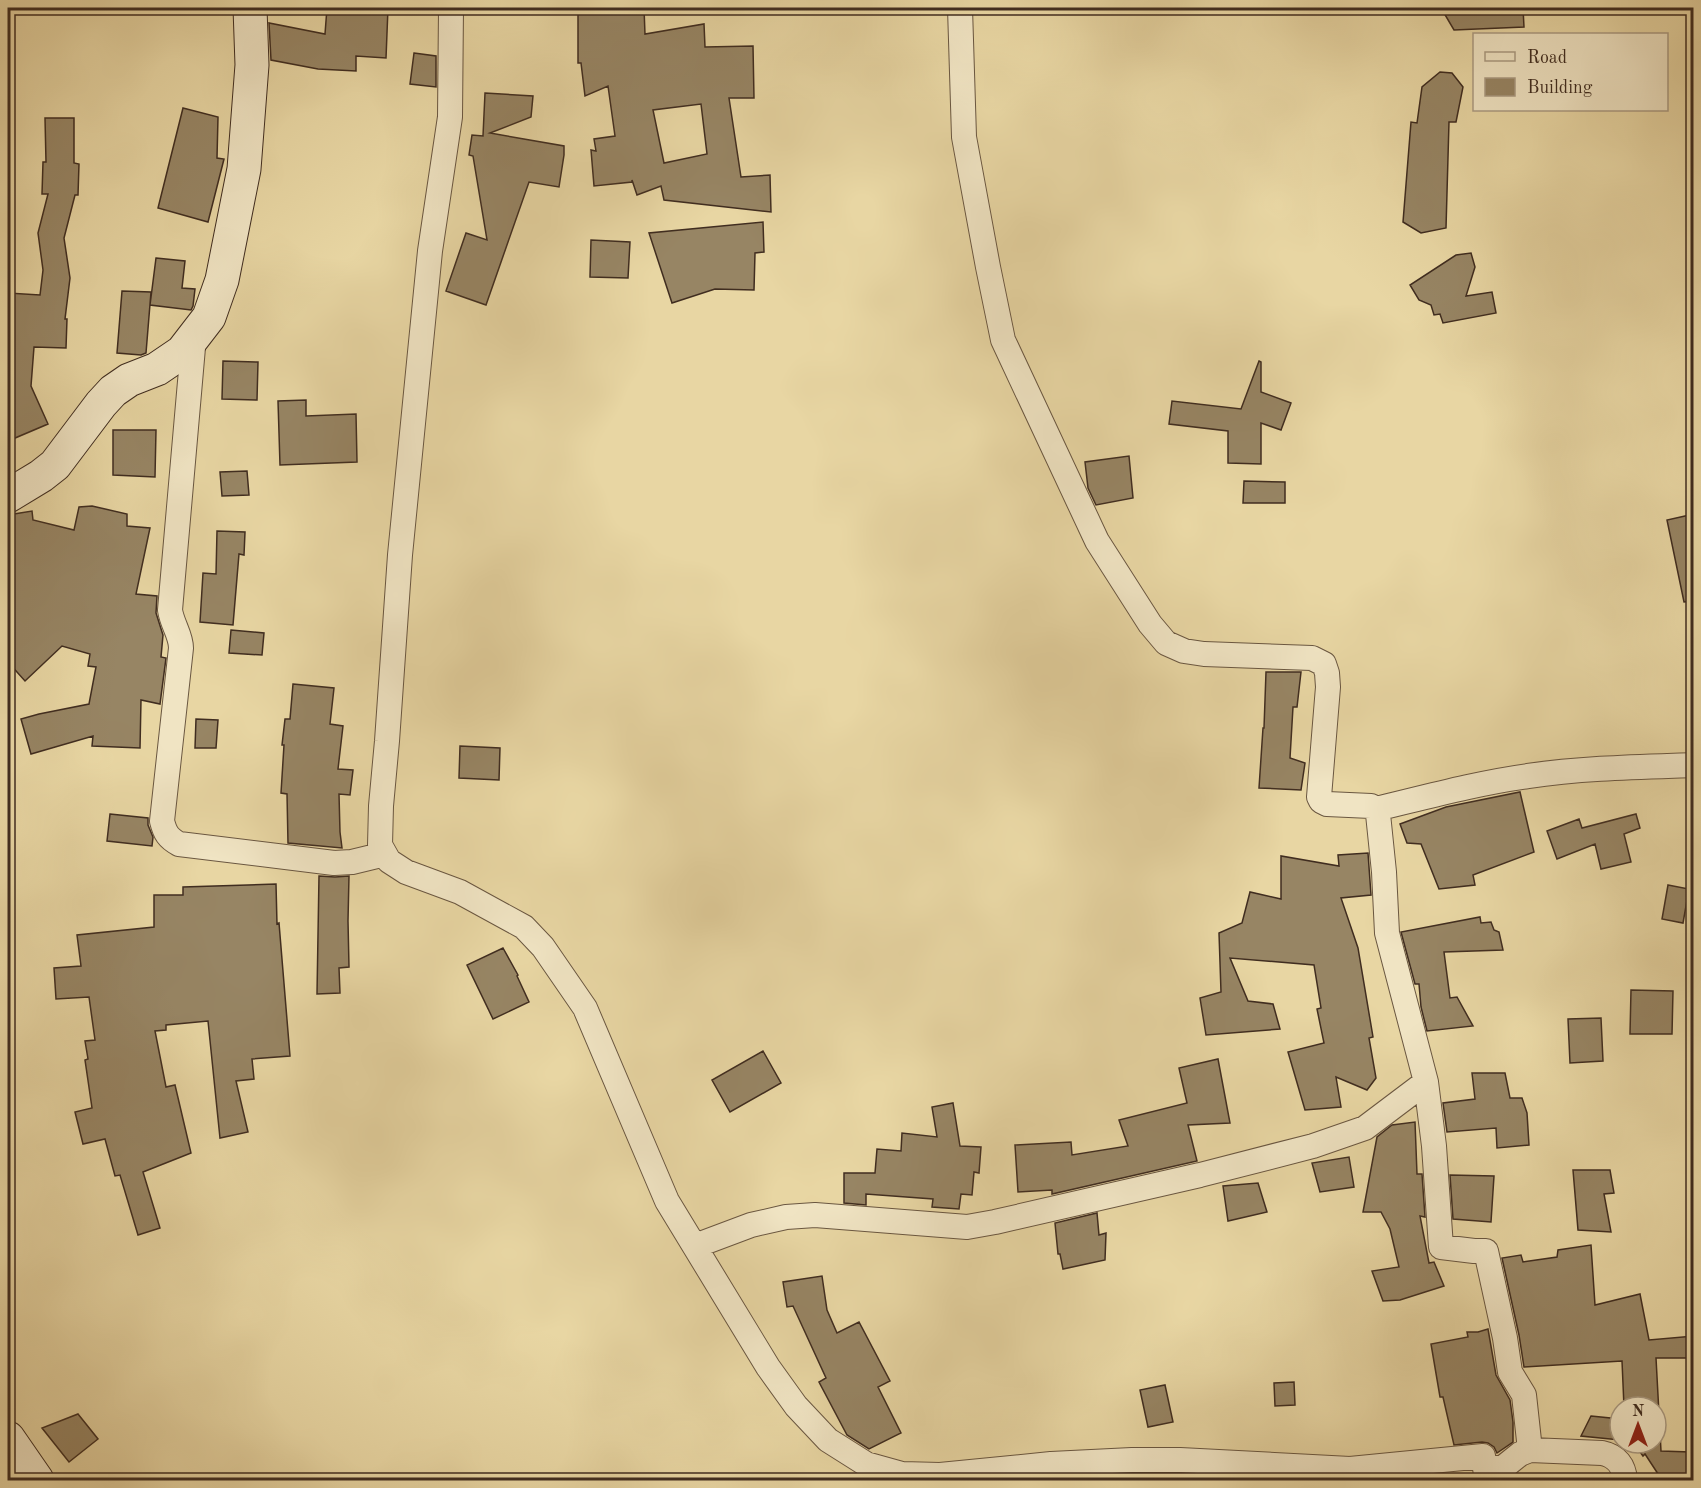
<svg xmlns="http://www.w3.org/2000/svg" width="1701" height="1488" viewBox="0 0 1701 1488" font-family="'Old Standard TT',serif">
<rect width="100%" height="100%" fill="#e8d6a3"/>
<filter id="stains"><feTurbulence type="fractalNoise" baseFrequency=".00333" numOctaves="4"/><feColorMatrix values="0 0 0 0 .2 0 0 0 0 .09 0 0 0 0 .02 0 0 0 .5 -.17"/></filter>
<radialGradient id="worn" r=".72"><stop offset=".6" stop-color="#630" stop-opacity="0"/><stop offset="1" stop-color="#630" stop-opacity=".3"/></radialGradient>
<path fill="#978564" stroke="#402d20" stroke-width="1.5" fill-rule="evenodd" d="M327 8H388L386 58 356 56V71L318 69 271 60 269 23 325 34Z
M578 8H644L645 34 704 24 705 47 753 46 754 98H729L741 177 770 175 771 212 664 200 661 186 637 195 632 180V182L594 186 591 150 596 151 594 139 615 136 608 86 585 96 581 63H578ZM701 104 707 154 664 163 653 110Z
M1441 8H1523L1524 27 1454 30Z
M414 53 436 56V87L410 84Z
M1440 72 1452 73 1463 87 1456 122H1449L1446 228 1421 233 1403 222 1411 122 1417 123 1422 87Z
M485 93 533 96 531 117 490 133 564 146V155L559 187 529 182 486 305 446 291 466 233 487 240 473 156 469 155 472 135 483 136Z
M183 108 218 117 217 158 224 159 208 222 158 208Z
M45 118H74V163L79 164 78 195H75L64 238 70 278 65 319H67L66 348 34 347 31 386 48 424 8 441V378L11 336 8 335V293L40 295 43 270 38 233 48 194H42L43 162H46Z
M763 222 764 252 755 253 754 290 715 289 672 303 649 233Z
M591 240 630 242 628 278 590 277Z
M1471 253 1475 267 1466 296 1492 292 1496 313 1443 323 1440 314 1434 315 1431 305 1419 300 1410 285 1456 255Z
M156 258 185 261 182 288 195 289 193 306 191 310 150 305Z
M122 291 151 292 146 353 141 355 117 353Z
M223 361 258 362 257 400 222 399Z
M1259 361 1261 362V392L1291 403 1281 430 1261 423V464L1228 463V431L1169 424 1172 401 1241 409Z
M306 400V416L356 414 357 462 280 465 278 401Z
M113 430H156L155 477 113 475Z
M1129 456 1133 498 1096 505 1088 488 1085 462Z
M247 471 249 495 222 496 220 472Z
M1244 481 1285 482V503H1243Z
M92 506 127 514V526L150 528 136 594 157 596 156 613 163 635 161 657 166 658 160 704 141 700 140 748 92 746 93 736 31 754 21 719 39 714 89 704 96 667 88 666 90 654 62 646 25 681 8 662V515L32 511 33 520 74 530 79 507Z
M1694 514V601L1684 602 1667 520Z
M217 531 245 532 244 555 239 554 233 625 200 622 203 573 216 574Z
M231 630 264 633 262 655 229 653Z
M1266 672H1301L1297 707H1293L1290 758 1305 763 1301 790 1259 788 1263 728H1264Z
M293 684 334 688 330 724 343 726 338 769 353 770 350 795 339 794 340 832 342 848 288 843 287 794 281 793 284 745H282L285 719H290Z
M196 719 218 720 216 748H195Z
M460 746 500 748 499 780 459 778Z
M1520 792 1534 852 1473 875 1475 885 1439 889 1421 844 1407 843 1400 824 1446 807Z
M110 814 148 818V825L153 837 152 846 107 841Z
M1636 814 1640 828 1624 834 1631 862 1601 869 1595 844 1557 859 1547 831 1579 819 1582 828Z
M1368 853 1371 895 1341 898 1358 948 1373 1037 1369 1038 1376 1078 1367 1090 1336 1077 1341 1107 1305 1110 1288 1052 1324 1043 1317 1009 1321 1008 1314 965 1230 958 1248 1001 1273 1004 1280 1029 1206 1035 1200 998 1221 992 1219 933 1242 923 1250 892 1281 899V856L1339 866 1338 855Z
M319 876 335 877 349 876 348 921 349 967 339 968 340 993 317 994Z
M276 884 277 924 279 923 290 1056 252 1059 254 1079 236 1081 248 1132 220 1138 208 1021 166 1025V1030L155 1031 166 1087 175 1085 191 1153 143 1172 160 1228 138 1235 120 1175 115 1176 105 1139 83 1144 75 1112 92 1108 85 1060 88 1059 85 1041 95 1040 89 997 56 999 54 968 81 966 77 935 154 927V895H183V887Z
M1668 885 1689 889 1683 923 1662 919Z
M1480 917 1481 923 1491 922 1494 930 1499 932 1503 950 1444 952 1450 998 1457 997 1473 1026 1427 1031 1421 1007 1419 984H1415L1401 932Z
M503 948 518 975 517 976 529 1002 493 1019 467 965Z
M1631 990 1673 991 1672 1034H1630Z
M1601 1018 1603 1061 1570 1063 1568 1019Z
M763 1051 781 1083 730 1112 712 1080Z
M1218 1059 1230 1123 1188 1125 1197 1161 1052 1194V1190L1018 1192 1015 1145 1071 1142 1072 1155 1128 1146 1119 1120 1187 1103 1179 1068Z
M1472 1073H1505L1510 1098H1522L1527 1113 1529 1145 1497 1148 1496 1128 1447 1132 1443 1103 1475 1099Z
M953 1103 960 1146 981 1147 979 1173 974 1172 972 1195 961 1194 959 1209 932 1207 933 1199 866 1194V1205L844 1203V1173H875L877 1149 901 1151 902 1133 937 1137 932 1107Z
M1415 1122 1417 1174H1422L1425 1217 1420 1216 1429 1263 1434 1262 1444 1286 1400 1300 1383 1301 1372 1271 1399 1267 1390 1229 1381 1212H1363L1377 1137 1392 1125Z
M1349 1157 1354 1187 1320 1192 1312 1163Z
M1573 1170H1610L1614 1193 1604 1194 1611 1232 1578 1230Z
M1450 1175 1494 1176 1491 1222 1453 1219Z
M1258 1183 1267 1212 1228 1221 1223 1186Z
M1097 1213 1099 1235 1106 1233 1105 1260 1063 1269 1060 1254H1058L1055 1223Z
M1591 1245 1595 1305 1640 1294 1649 1340 1694 1336V1358H1656L1661 1451 1690 1452V1476L1663 1475 1662 1480 1645 1454 1643 1456 1635 1445H1625V1443H1656V1407H1624L1622 1361 1524 1367 1519 1335 1502 1258 1521 1255 1523 1262 1557 1257 1558 1250Z
M822 1276 827 1310 837 1333 859 1322 890 1381 878 1387 901 1433 869 1449 847 1435 819 1382 826 1378 793 1306 787 1307 783 1282Z
M1488 1329 1496 1375 1510 1400 1513 1422V1442L1497 1453 1494 1447 1488 1443 1482 1442 1454 1445 1443 1397H1440L1431 1344 1468 1337 1467 1332H1478Z
M1294 1382 1295 1405 1275 1406 1274 1383Z
M1165 1385 1173 1422 1148 1427 1140 1390Z
M78 1414 98 1439 69 1462 42 1428Z
M1591 1416 1620 1419V1440L1581 1436Z"/>
<g fill="none" stroke-linecap="round" stroke-linejoin="round">
<defs>
<path id="street" d="M451 8 450 117 430 251 400 555 387 741 381 806 380 845 389 861 406 872 460 892 524 927 543 947 585 1008 667 1201 768 1367 796 1406 828 1440 866 1464 902 1474 940 1475 1051 1464 1132 1460H1180L1350 1469 1483 1456 1487 1480
M194 336 170 610C172 624 181 635 181 648L162 821C165 833 168 838 179 844L334 863 352 862 385 854
M1376 809C1426 797 1477 783 1528 776 1583 768 1638 767 1694 765
M1426 1082 1434 1146 1441 1247 1474 1251H1486L1505 1338 1510 1372 1524 1395 1530 1450
M695 1246 751 1225 786 1217 815 1215 967 1227 995 1222 1200 1175 1313 1146 1365 1128 1426 1082 1387 933 1384 872 1378 814 1376 809 1371 806 1327 804 1321 801 1319 797 1328 687 1327 673 1324 664 1312 658 1204 654 1184 651 1166 643 1150 624 1097 541 1003 340 988 267 964 137 960 8
M1486 1471 1505 1466 1520 1454 1530 1450 1602 1453C1617 1456 1624 1466 1625 1480"/>
<path id="secondary" d="M8 496 41 476 55 465 101 404 113 391 129 380 157 369 182 352 209 317 222 280 244 169 252 65 250 8
M8 1438 37 1480"/>
</defs>
<use href="#street" stroke="#6a5741" stroke-width="26"/>
<use href="#secondary" stroke="#402d20" stroke-width="35"/>
<use href="#street" stroke="#f0e4c3" stroke-width="24"/>
<use href="#secondary" stroke="#f0e4c3" stroke-width="33"/>
</g>
<rect width="1701" height="1488" fill="none" stroke="#e8d6a3" stroke-width="30"/>
<rect x="9" y="9" width="1683" height="1470" fill="none" stroke="#402d20" stroke-width="3"/>
<rect x="15" y="15" width="1671" height="1458" fill="none" stroke="#402d20" stroke-width="1.5"/>
<rect x="1473" y="33" width="195" height="78" fill="#f0e4c3" stroke="#aa9b82" stroke-width="1.5"/>
<rect x="1485" y="52" width="30" height="9" fill="#f0e4c3" stroke="#aa9b82" stroke-width="1.5"/>
<text x="1527" y="63" font-size="18" fill="#402d20">Road</text>
<rect x="1485" y="78" width="30" height="18" fill="#978564" stroke="#aa9b82" stroke-width="1.5"/>
<text x="1527" y="93" font-size="18" fill="#402d20">Building</text>
<g transform="translate(1638 1425)"><circle r="28" fill="#f0e4c3" stroke="#aa9b82" stroke-width="1.5"/>
<path d="M0-4.5L10 22L0 15L-10 22Z" fill="#8f2418"/>
<text y="-9" font-size="16" font-weight="bold" text-anchor="middle" fill="#402d20">N</text>
</g>
<rect width="100%" height="100%" filter="url(#stains)"/>
<rect width="100%" height="100%" fill="url(#worn)"/>
</svg>
